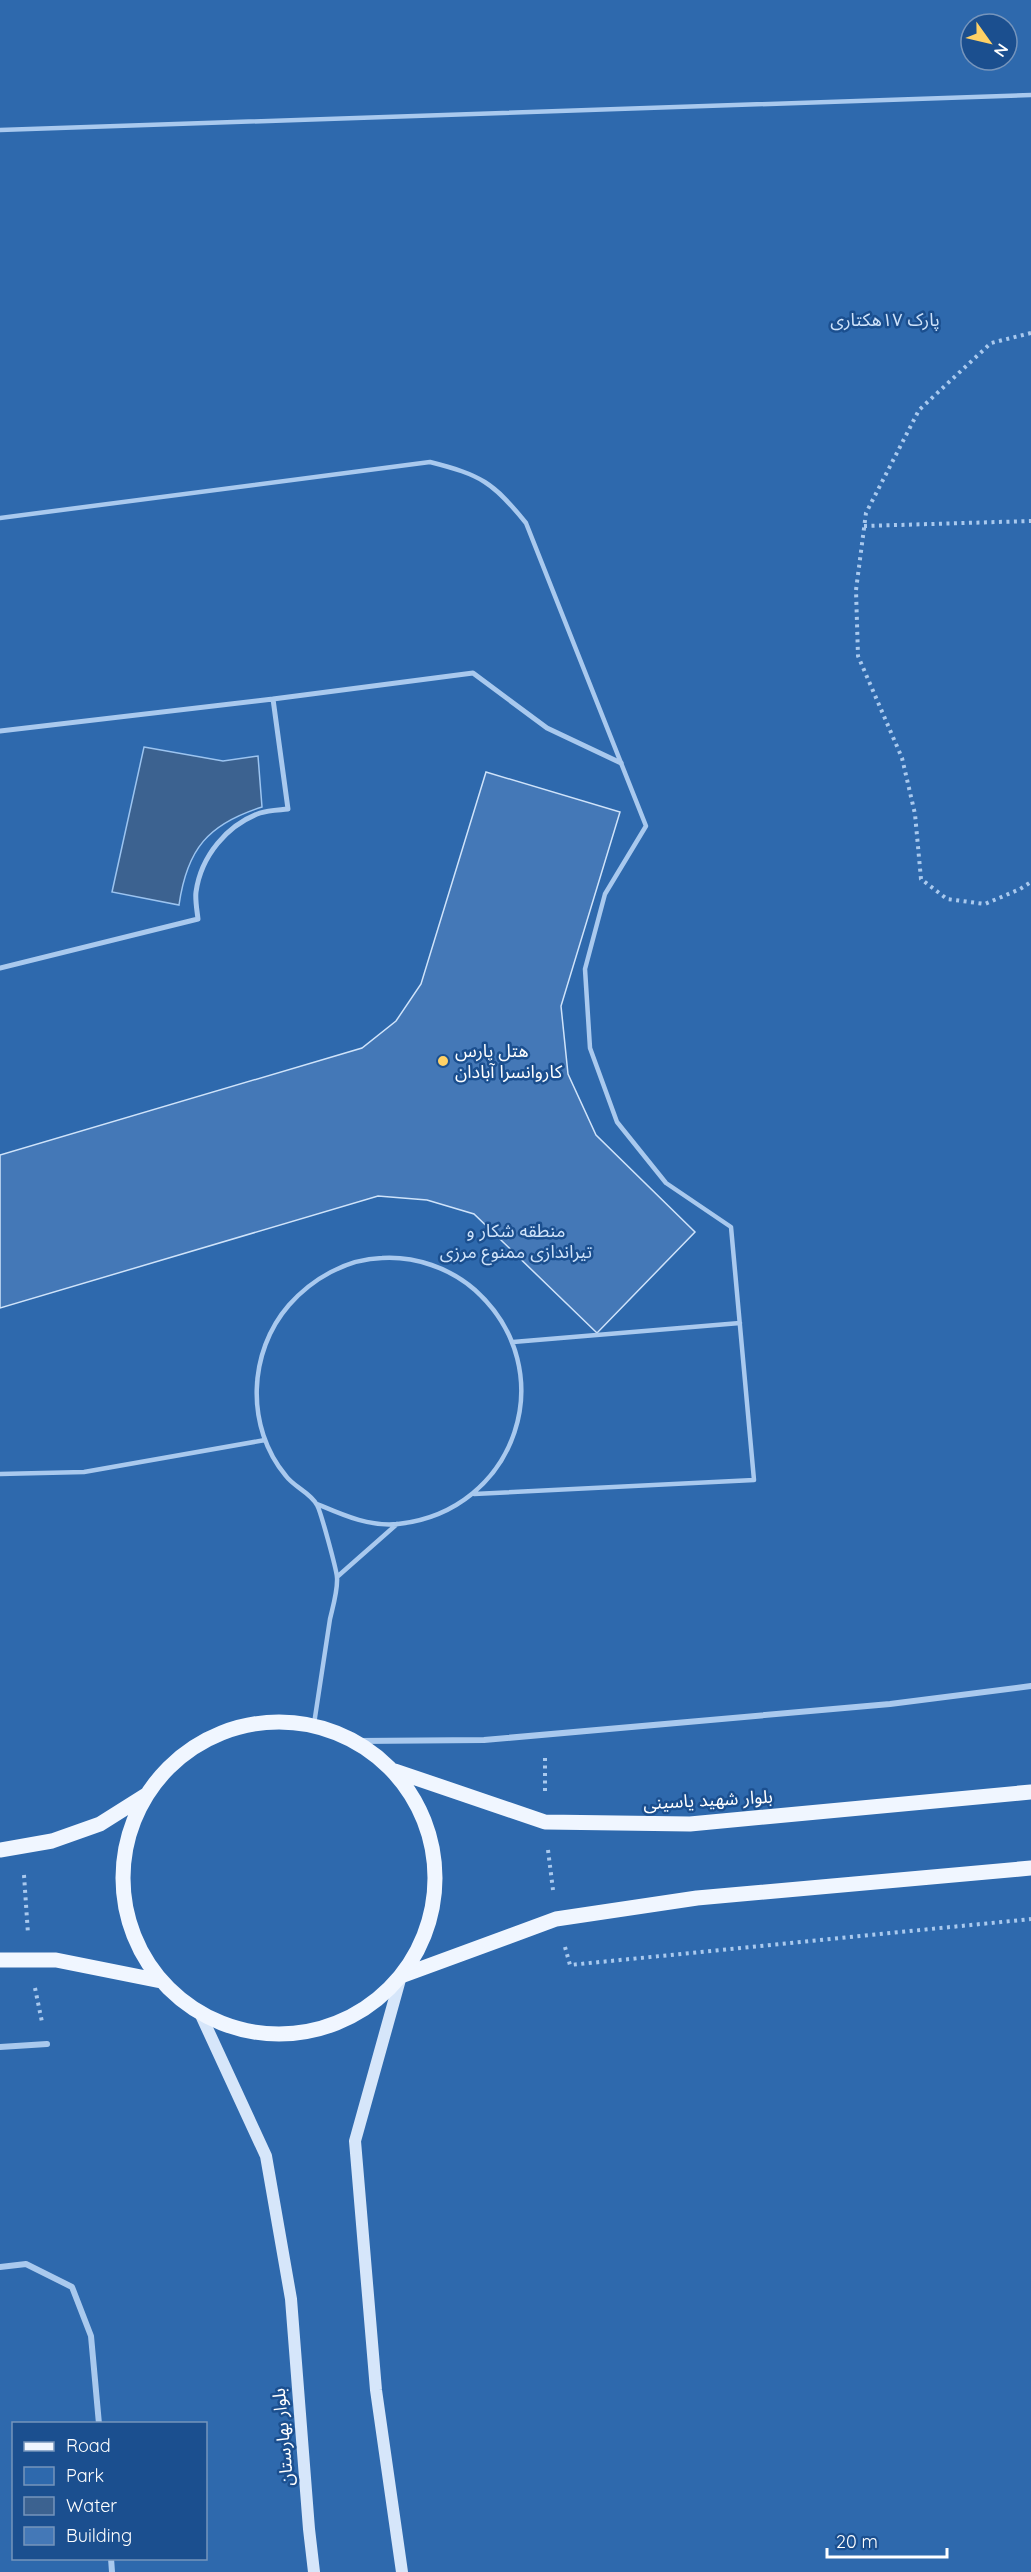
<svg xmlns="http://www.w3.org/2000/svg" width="1031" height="2572" viewBox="0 0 1031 2572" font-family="Quicksand,'Noto Sans Arabic',sans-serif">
<rect width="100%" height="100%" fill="#1b4f8f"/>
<path fill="#2e69ad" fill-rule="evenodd" d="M0 0H1031V2572H0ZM971 24H1007V60H971ZM14 2424H206V2558H14Z"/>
<path fill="#3c6290" stroke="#9cc4f0" stroke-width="1.5" d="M144 747 223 761 258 756 262 807C208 824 187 849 179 905L112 892Z"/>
<path fill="#4478b7" stroke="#cfe3fa" stroke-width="1.5" d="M486 772 620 812 561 1006 568 1074 596 1135 695 1232 597 1333 474 1214 427 1200 378 1196 0 1308V1155L362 1048 396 1021 421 984Z"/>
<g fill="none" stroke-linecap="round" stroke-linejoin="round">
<path stroke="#a9c9ee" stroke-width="4" stroke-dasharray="3 4.5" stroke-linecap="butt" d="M1031 333 991 343 919 410 866 513 856 590 858 656 902 758 915 814 921 879 947 899 985 904 1020 889 1031 882
M864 526 1031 521
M545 1791V1757
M548 1850 553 1890
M24 1875 28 1934
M565 1947 570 1965 1031 1919
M35 1988 42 2022"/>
<path stroke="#a9c9ee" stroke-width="4.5" d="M0 130 1031 95
M0 518 430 462C481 475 493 482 526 523L646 826 605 894 585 969 590 1048 617 1122 666 1183 731 1227 754 1480 474 1494
M513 1342 740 1323
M0 1474 84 1472 265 1440
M337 1577 397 1524
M314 1724C319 1689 325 1654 330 1619 333 1606 338 1590 337 1577 336 1568 321 1512 317 1505 311 1493 294 1487 286 1476 245 1427 248 1352 289 1305 312 1279 346 1259 382 1258 415 1256 450 1268 475 1290 564 1370 517 1511 398 1524 369 1527 343 1515 317 1504"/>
<path stroke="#a9c9ee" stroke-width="5" d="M0 731 273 699
M0 968 198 919C197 910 195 900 196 892 201 856 227 825 260 813 269 810 279 810 288 809L273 699 473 673 547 728 621 763"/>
<path stroke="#a9c9ee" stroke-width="6" d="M358 1741 484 1740 890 1704 1031 1686
M0 2047 47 2044
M0 2267 26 2264 72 2287 91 2336 99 2424
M111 2558 112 2572"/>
<path stroke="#d6e6fa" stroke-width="12" d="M401 1976 355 2141 376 2390 402 2572
M200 2013 266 2156 291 2299 309 2529 314 2572"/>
<path stroke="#f0f6ff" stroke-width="15" d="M123 1878a156 156 0 1 1 312 0a156 156 0 1 1-312 0Z
M395 1771 545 1822 690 1824 1031 1792
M0 1850 52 1841 100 1824 146 1795
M0 1960H56L161 1981
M401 1976 556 1919 697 1898 1031 1868"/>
</g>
<circle fill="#ffd166" stroke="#1b4f8f" stroke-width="2" cx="443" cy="1061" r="6"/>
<g text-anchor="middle" stroke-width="5" stroke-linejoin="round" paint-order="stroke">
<g font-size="18" fill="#cfe3fa" stroke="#1b4f8f">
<text x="885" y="326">پارک ۱۷هکتاری</text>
<text x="516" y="1237">منطقه شکار و<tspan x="516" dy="21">تیراندازی ممنوع مرزی</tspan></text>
</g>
<g font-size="18" fill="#fff" stroke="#1b4f8f" text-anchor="start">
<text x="455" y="1057">هتل پارس<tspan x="455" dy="21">کاروانسرا آبادان</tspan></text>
</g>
<g font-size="18" fill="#fff" stroke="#1b4f8f">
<text transform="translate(708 1800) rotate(-3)" y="6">بلوار شهید یاسینی</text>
<text transform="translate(283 2437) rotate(-95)" y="6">بلوار بهارستان</text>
</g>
</g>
<rect x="12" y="2422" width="195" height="138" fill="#1b4f8f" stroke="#7695bc" stroke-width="1.5"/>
<rect x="24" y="2442" width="30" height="9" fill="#f0f6ff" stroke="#7695bc" stroke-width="1.5"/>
<text x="66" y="2452" font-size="18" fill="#ffffff">Road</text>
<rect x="24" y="2467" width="30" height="18" fill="#2e69ad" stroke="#7695bc" stroke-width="1.5"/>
<text x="66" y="2482" font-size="18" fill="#ffffff">Park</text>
<rect x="24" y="2497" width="30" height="18" fill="#3c6290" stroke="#7695bc" stroke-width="1.5"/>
<text x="66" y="2512" font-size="18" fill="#ffffff">Water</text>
<rect x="24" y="2527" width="30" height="18" fill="#4478b7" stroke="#7695bc" stroke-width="1.5"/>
<text x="66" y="2542" font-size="18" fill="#ffffff">Building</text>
<g transform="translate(989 42) rotate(124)"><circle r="28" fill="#1b4f8f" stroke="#7695bc" stroke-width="1.5"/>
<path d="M0-4.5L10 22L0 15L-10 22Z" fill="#ffd166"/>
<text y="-9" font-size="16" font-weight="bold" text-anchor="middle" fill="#ffffff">N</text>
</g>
<path d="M827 2548v9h120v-9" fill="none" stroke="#ffffff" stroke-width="3"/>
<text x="836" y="2548" font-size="18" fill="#ffffff" stroke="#1b4f8f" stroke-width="4.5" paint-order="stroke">20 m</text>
</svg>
